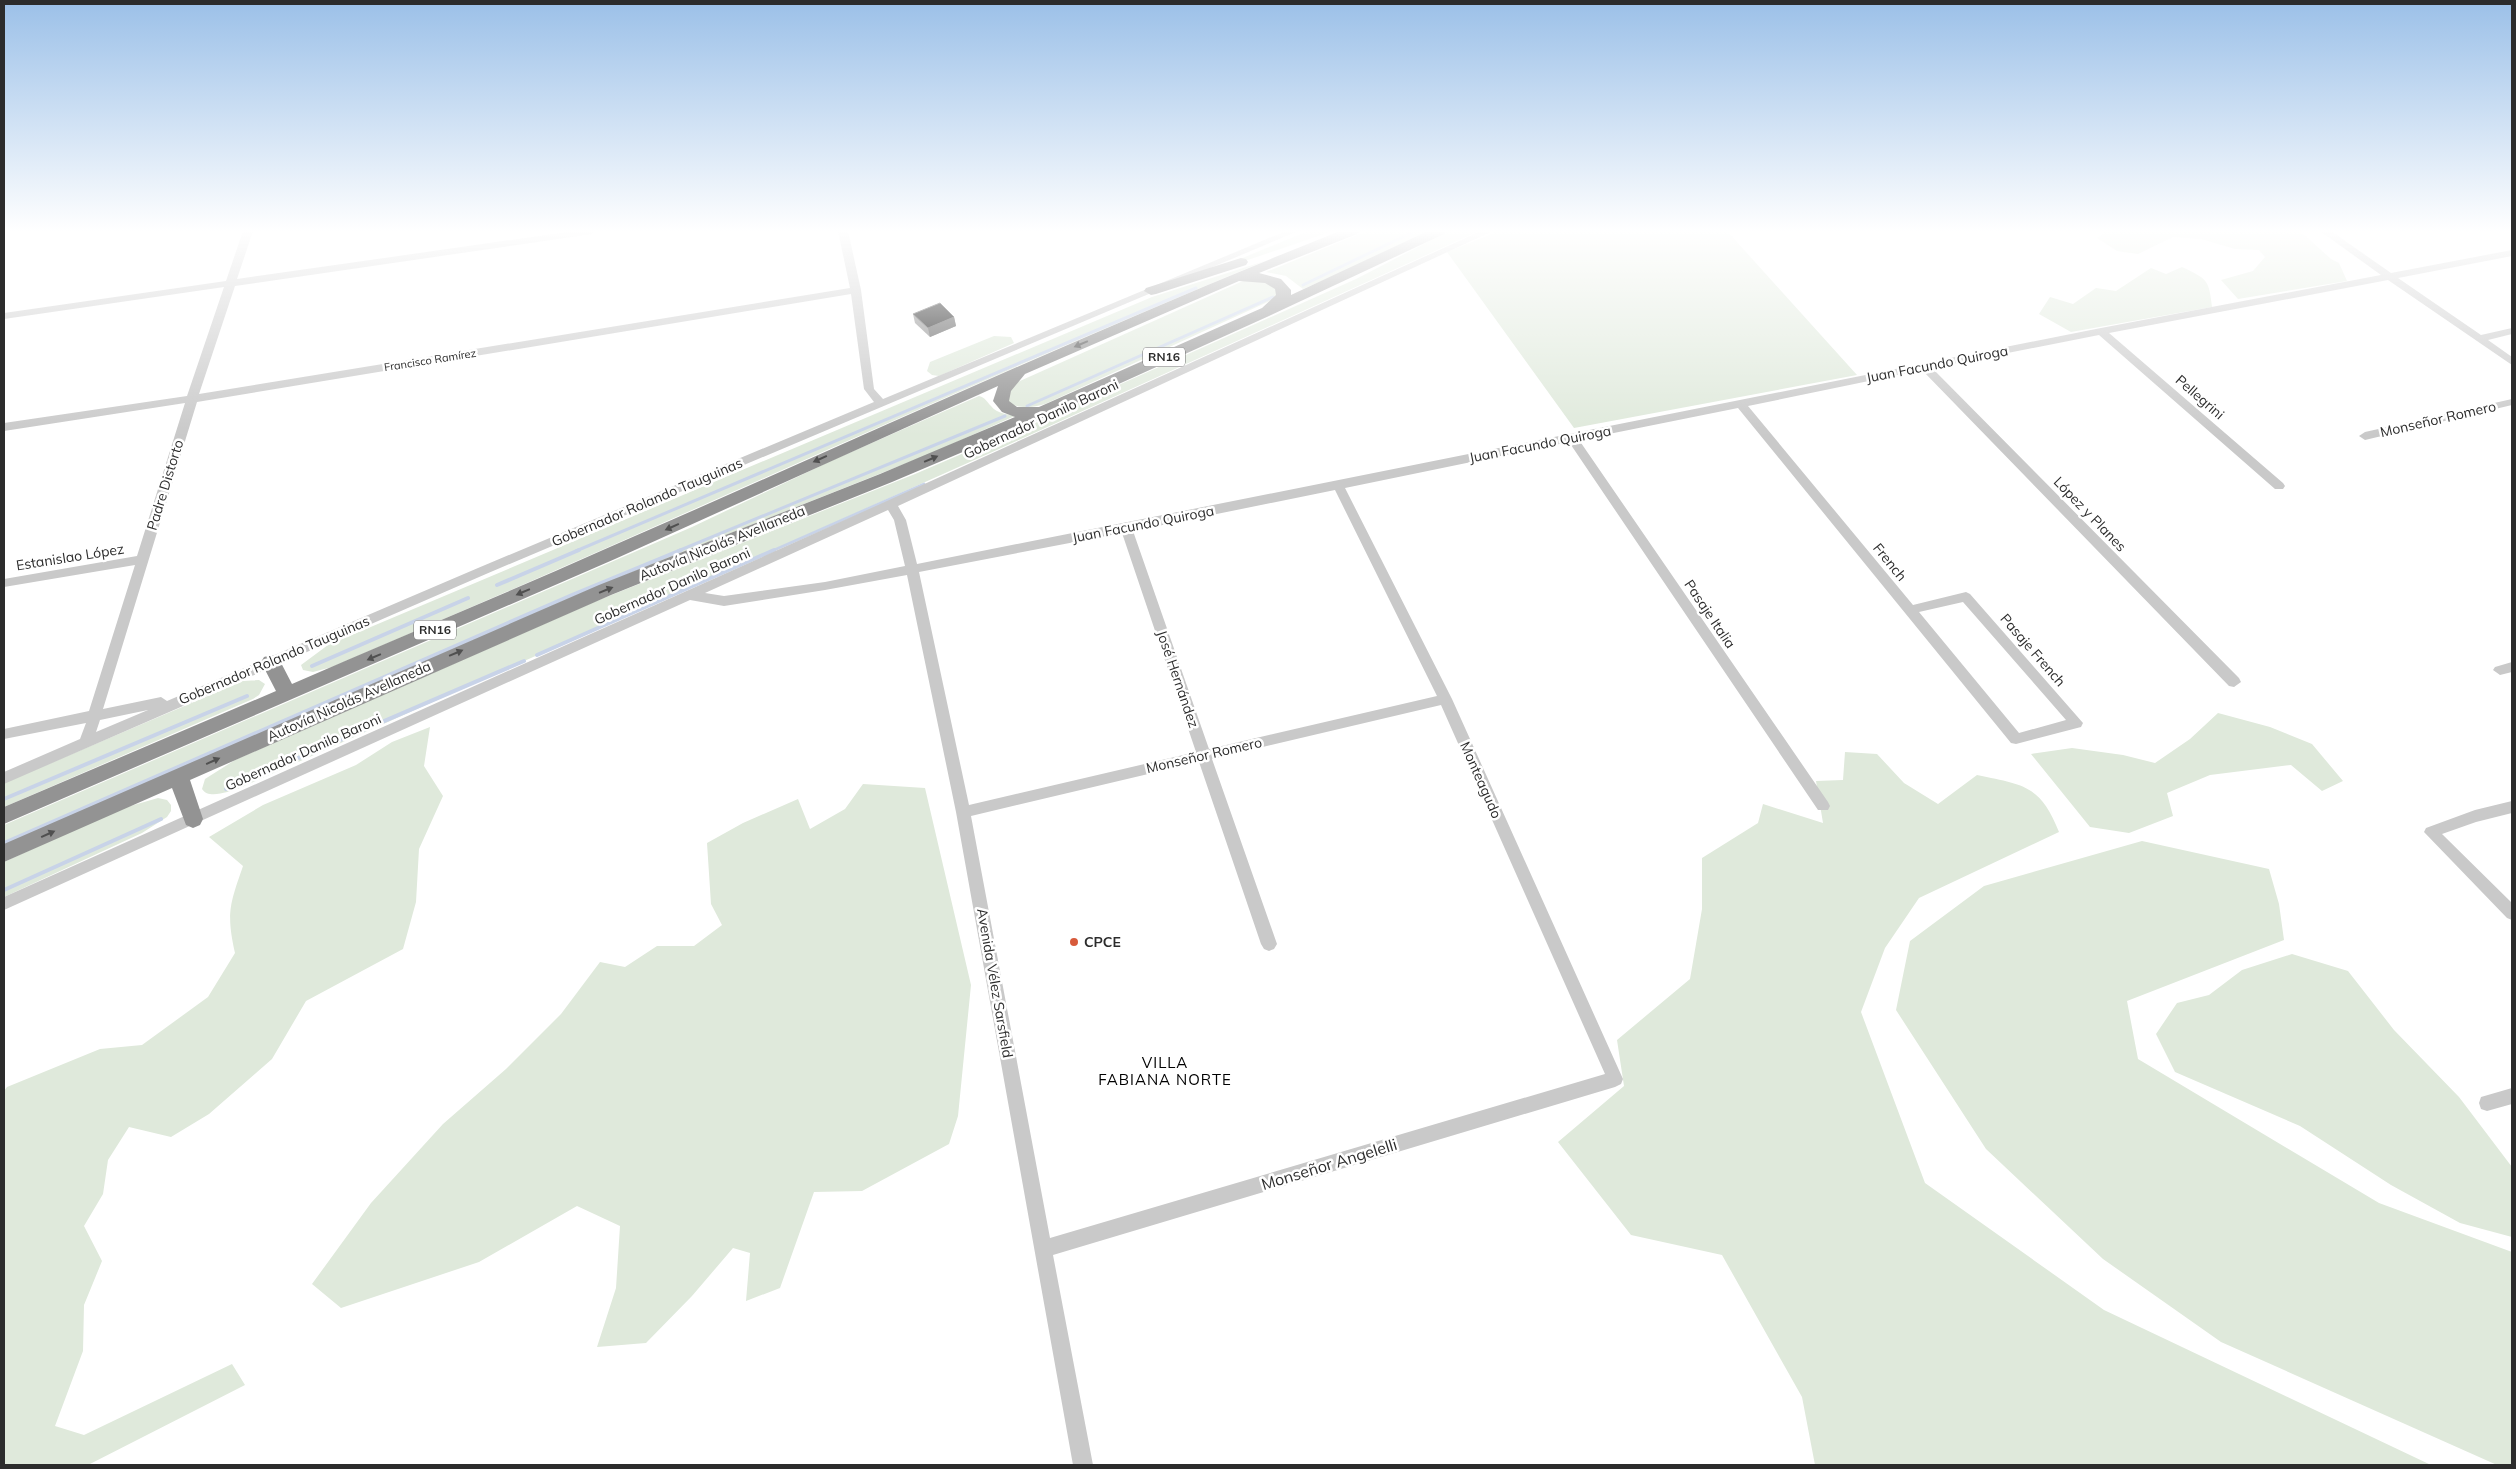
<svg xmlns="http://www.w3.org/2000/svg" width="2516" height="1469" viewBox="0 0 2516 1469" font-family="Mulish,sans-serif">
<rect width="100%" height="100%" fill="#fff"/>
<path fill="#dfe9db" d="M1308 231H1333L1189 280Z
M1367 231H1428L1375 258 1303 289 1286 276 1266 272Z
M1449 231H1479L999 449 240 788C229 791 209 800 202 789L205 779 235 760 594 602 915 474 1020 429 1356 279Z
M1499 231H1727L1857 375 1574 428 1447 252Z
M2107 231H2300L2331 259 2339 263 2347 281 2238 299 2221 280 2253 271 2265 257 2259 250 2235 249 2201 239 2173 237 2138 254 2117 251 2097 238Z
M1265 261C952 390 644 535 332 667L313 672 303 670 301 665 328 645 1152 297Z
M2182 267C2207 279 2209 279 2212 307L2071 332 2039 314 2050 297 2073 304 2096 288 2116 291 2151 268 2166 274Z
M1259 280 1276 288V296L1272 300 1045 404C1031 408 1020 409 1007 402L1013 384 1243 281Z
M994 336 1011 337 1014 343 939 376 932 375 927 371 930 362Z
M979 396C986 398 986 401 991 406 997 414 1009 415 1017 415L932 453 610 581 4 844V825L692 527 833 460Z
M259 680 265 684 259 695 253 699 4 807V783L243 681Z
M2218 713 2270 727 2312 744 2343 781 2322 791 2291 765 2210 775 2167 793 2173 816 2129 833 2090 827 2031 754 2072 748 2123 755 2155 763 2190 739Z
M430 727 424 766 443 796 419 849 416 902 403 949 306 1001 272 1059 209 1114 171 1137 129 1127 108 1160 103 1194 84 1226 102 1261 84 1305 83 1351 55 1426 84 1435 232 1364 245 1385 88 1465H4V1091L7 1087 100 1049 142 1045 208 997 235 953C226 913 230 904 243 866L209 837 263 805 356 765 392 742Z
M1845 752 1877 754 1904 783 1938 804 1977 775C2023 785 2040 784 2059 832L1919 898 1885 948 1861 1012 1925 1183 2104 1310 2431 1465H1815L1802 1397 1722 1255 1631 1235 1558 1142 1624 1086 1617 1040 1690 979 1702 909V858L1758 823 1763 804 1823 823 1816 781 1843 780Z
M863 784 925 788 971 985 958 1116 949 1144 862 1191 814 1192 780 1288 746 1301 750 1253 733 1248 692 1296 646 1343 597 1347 616 1288 620 1226 577 1206 479 1262 341 1308 312 1284 371 1203 443 1124 506 1069 561 1014 600 962 625 967 657 946H694L722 925 711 904 707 843 743 823 798 799 810 829 845 809Z
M158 798 167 800 171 805V811L167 817 142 833 4 897V862L120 809Z
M2142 841 2269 869 2279 904 2284 940 2127 1001 2138 1059 2379 1203 2512 1252V1465H2497L2221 1342 2103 1259 1986 1149 1896 1010 1910 941 1984 886Z
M2292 954 2348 971 2394 1030 2459 1097 2512 1167V1237L2460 1223 2391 1185 2300 1126 2175 1072 2156 1034 2177 1003 2209 995 2242 970Z"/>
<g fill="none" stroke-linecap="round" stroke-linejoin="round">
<path stroke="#c8d3e8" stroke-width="3" d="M1303 285 1415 231
M1027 406 1273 297
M576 551 1196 288
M678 551 1005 416
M772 551 924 484"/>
<path stroke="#c8d3e8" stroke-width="4" d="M497 585 579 550
M537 655 774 550
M312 666 468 598
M226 789 524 661
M4 799 247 696
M4 843 572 595 681 550
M4 890 161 819"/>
<path fill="#c9c9c9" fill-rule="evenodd" d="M243 231H253L237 279 574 231H597L592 234 235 286 199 394 850 288 838 231H848L861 290 874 389 883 399 1286 231H1298L486 574 4 784V772L80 739 86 723 4 739V729L89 711 135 565 4 587V579L137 556 185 403 4 431V423L187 396 224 287 4 319V313L226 281ZM851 294 864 389 874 402 478 568 167 701 161 697 103 709 197 402ZM148 710 96 732 100 720Z
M1481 231H1493L898 506 906 520 917 564 2101 328 2381 275 2320 231H2331L2391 273 2512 250V256L2398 278 2481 335 2512 328V334L2488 340 2512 357V365L2388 280 2109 333 2283 483 2285 486 2283 489H2275L2099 335 1932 368 2239 678 2241 682 2234 687 2229 686 1922 370 1748 406 1913 605 1966 592 1970 594 2083 723 2081 727 2016 744 2011 743 1738 408 1579 440 1828 802 1830 806 1828 810H1818L1569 442 1345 488 1452 699 1623 1079 1621 1084 1615 1087 1053 1255 1093 1465H1073L956 812 907 575 825 590 724 606 690 600 4 910V897L887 501ZM1335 490 1437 696 1209 749 1133 531ZM888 510 894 520 905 566 825 582 724 596 705 593ZM1122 533 1196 752 969 805 919 572ZM1963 602 2066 720 2019 733 1919 612ZM1441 705 1605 1074 1050 1238 971 816 1199 762 1261 944 1264 949 1269 951 1274 949 1277 944 1212 759Z
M2512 399V405L2365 440 2359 436 2365 432Z
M2512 662V672L2500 675 2493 670 2495 667Z
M2512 801V813L2476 822 2442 834 2512 903V920L2507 918 2424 832 2426 828 2475 810Z
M2512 1088V1104L2487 1111 2481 1109 2479 1103 2481 1097Z"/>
<path fill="#939393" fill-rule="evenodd" d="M1340 231H1359L1357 234 1259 273 1281 279 1291 290V295L1428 231H1446L1444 234 1269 316 1059 411 892 482 611 595 190 780 203 819 200 825 193 828 186 825 172 788 4 862V844L599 585 880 474 1015 417 1002 412 993 401 998 386 615 559 4 824V807L276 691 261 662 264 657 271 655 278 657 292 684C395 639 500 596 603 550 849 443 1091 330 1340 231ZM1239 281 1265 283 1275 289 1276 295 1262 308 1039 407H1017L1009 401 1011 391 1025 374Z
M1241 258 1246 259 1248 262 1246 265 1156 294 1151 295 1144 291 1146 288Z"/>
</g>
<path fill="#898989" d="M913 314 954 317 956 326 930 337 915 323Z"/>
<path fill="#5a5a5a" d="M954 317 956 326 930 337 928 328Z"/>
<path fill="#131313" stroke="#5a5a5a" d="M940 303 954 317 928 328 913 314Z"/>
<defs><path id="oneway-solid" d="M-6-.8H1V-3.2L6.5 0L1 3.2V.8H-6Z" transform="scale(1.25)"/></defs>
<g fill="#505050">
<use href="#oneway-solid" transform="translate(1081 344) rotate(157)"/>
<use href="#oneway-solid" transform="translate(820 459) rotate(156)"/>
<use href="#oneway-solid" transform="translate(931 459) rotate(-23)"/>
<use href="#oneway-solid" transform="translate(672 527) rotate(156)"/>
<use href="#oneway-solid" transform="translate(606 590) rotate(-22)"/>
<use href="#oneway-solid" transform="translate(523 592) rotate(157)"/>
<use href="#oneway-solid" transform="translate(456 653) rotate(-23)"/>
<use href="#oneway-solid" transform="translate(374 657) rotate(157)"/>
<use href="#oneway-solid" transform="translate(213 761) rotate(-24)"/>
<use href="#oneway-solid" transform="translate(48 834) rotate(-24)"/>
</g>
<linearGradient id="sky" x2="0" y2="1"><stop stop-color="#9bc0e8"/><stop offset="0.53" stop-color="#fff"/><stop offset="1" stop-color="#fff" stop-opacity="0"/></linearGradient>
<rect width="2516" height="436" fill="url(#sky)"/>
<circle fill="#d75a3b" stroke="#fff" stroke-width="2" cx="1074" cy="942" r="5"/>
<g text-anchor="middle" stroke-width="5" stroke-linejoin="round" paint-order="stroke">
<g font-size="11" fill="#2c2c2c" stroke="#fff">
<text transform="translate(430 360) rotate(-9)" y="4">Francisco Ramírez</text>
</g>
<g fill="#fff" stroke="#6b6b6b" stroke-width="1">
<rect x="1143" y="347.5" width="42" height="19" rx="4"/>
<rect x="414" y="620.5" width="42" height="19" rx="4"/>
</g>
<g font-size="12" font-weight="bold" fill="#2c2c2c">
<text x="1164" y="361">RN16</text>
<text x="435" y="634">RN16</text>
</g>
<g font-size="14" fill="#2c2c2c" stroke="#fff">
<text transform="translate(1937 364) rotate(-11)" y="5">Juan Facundo Quiroga</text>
<text transform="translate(2200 397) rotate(41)" y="5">Pellegrini</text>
<text transform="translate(1041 419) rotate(-25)" y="5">Gobernador Danilo Baroni</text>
<text transform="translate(2438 419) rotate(-13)" y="5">Monseñor Romero</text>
<text transform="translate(1540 444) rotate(-11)" y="5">Juan Facundo Quiroga</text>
<text transform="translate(165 485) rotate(-73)" y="5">Padre Distorto</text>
<text transform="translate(647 502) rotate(-23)" y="5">Gobernador Rolando Tauguinas</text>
<text transform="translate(2090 514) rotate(46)" y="5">López y Planes</text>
<text transform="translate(1143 524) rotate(-11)" y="5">Juan Facundo Quiroga</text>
<text transform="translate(722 543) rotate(-22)" y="5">Autovía Nicolás Avellaneda</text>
<text transform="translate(70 557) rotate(-9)" y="5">Estanislao López</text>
<text transform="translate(1890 562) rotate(51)" y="5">French</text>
<text transform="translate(672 586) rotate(-24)" y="5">Gobernador Danilo Baroni</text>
<text transform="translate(1710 614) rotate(56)" y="5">Pasaje Italia</text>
<text transform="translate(2033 650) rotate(49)" y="5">Pasaje French</text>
<text transform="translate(274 660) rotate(-23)" y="5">Gobernador Rolando Tauguinas</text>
<text transform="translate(1178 679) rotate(71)" y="5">José Hernández</text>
<text transform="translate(349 701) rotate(-24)" y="5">Autovía Nicolás Avellaneda</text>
<text transform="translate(303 752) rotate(-24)" y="5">Gobernador Danilo Baroni</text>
<text transform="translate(1204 755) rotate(-13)" y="5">Monseñor Romero</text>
<text transform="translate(1481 780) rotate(66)" y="5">Monteagudo</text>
<text transform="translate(995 983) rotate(80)" y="5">Avenida Vélez Sarsfield</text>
</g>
<g font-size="14" font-weight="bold" fill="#2c2c2c" stroke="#fff" text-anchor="start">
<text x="1084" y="947">CPCE</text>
</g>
<g font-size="15" letter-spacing="1" fill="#000" stroke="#fff">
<text x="1165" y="1068">VILLA<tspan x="1165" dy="17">FABIANA NORTE</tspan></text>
</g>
<g font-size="16" fill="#2c2c2c" stroke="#fff">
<text transform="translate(1329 1164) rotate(-17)" y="6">Monseñor Angelelli</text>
</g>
</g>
<rect width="2516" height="1469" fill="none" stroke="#2c2c2c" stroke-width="10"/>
</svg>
